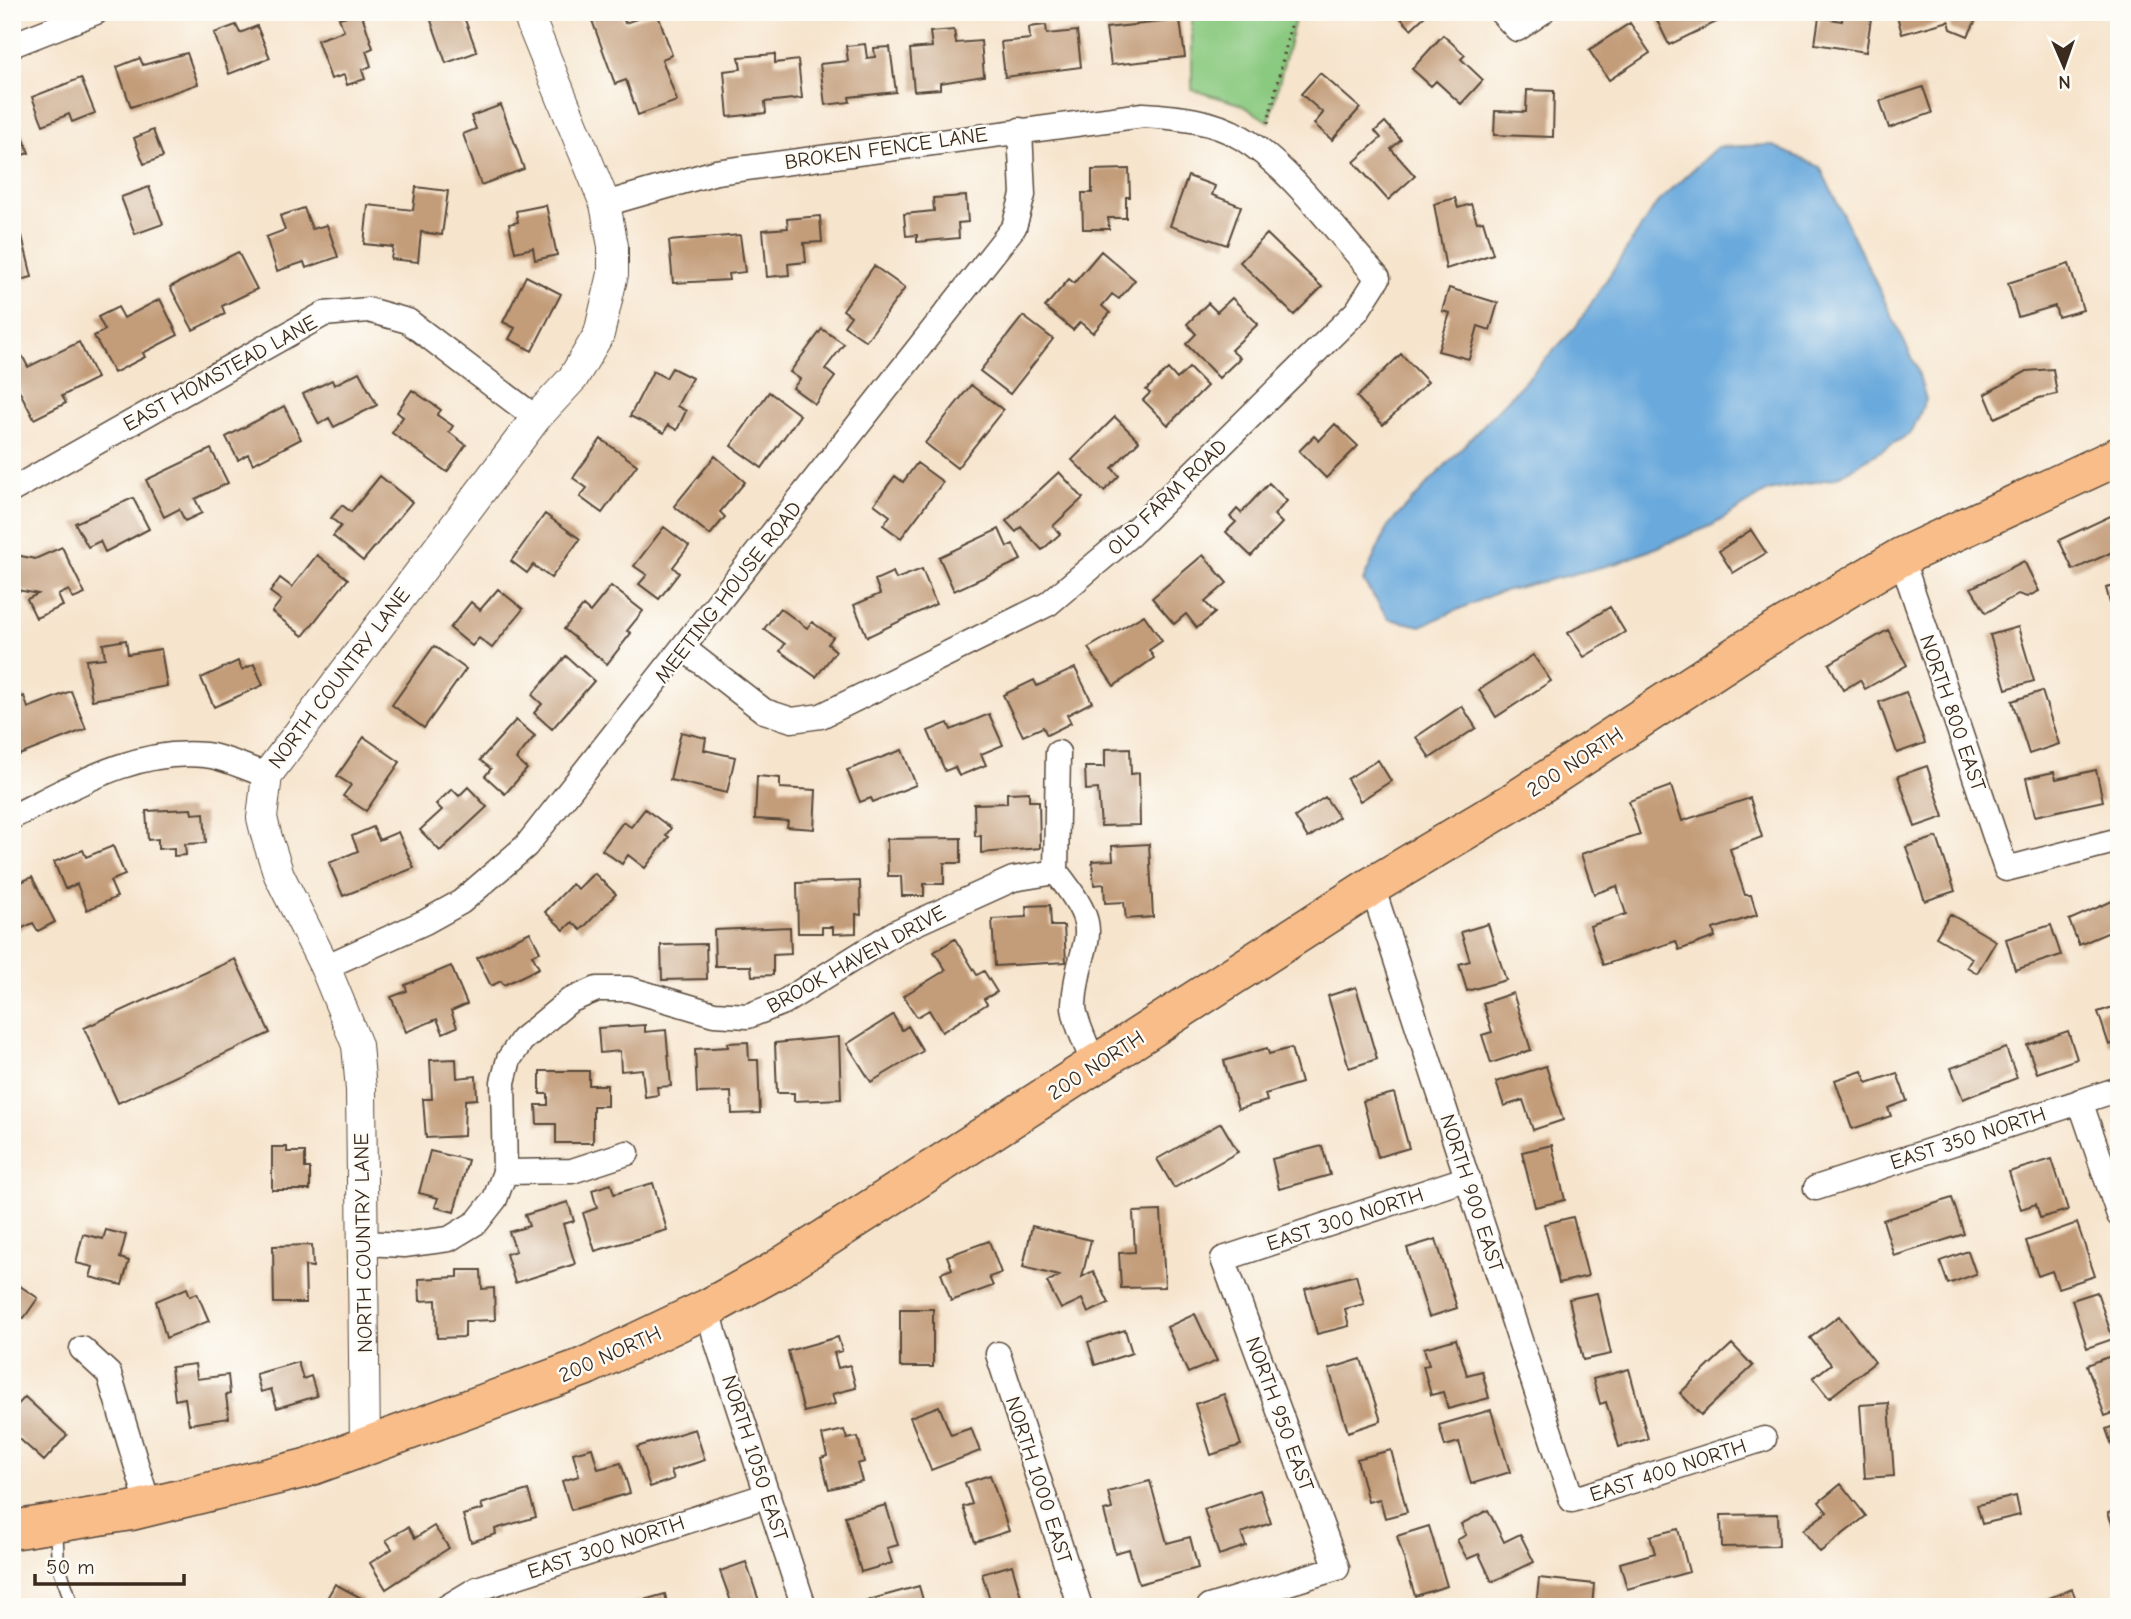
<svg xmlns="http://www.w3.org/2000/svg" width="2131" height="1619" viewBox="0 0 2131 1619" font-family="'Comic Neue',sans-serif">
<rect width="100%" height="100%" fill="#fdfcf7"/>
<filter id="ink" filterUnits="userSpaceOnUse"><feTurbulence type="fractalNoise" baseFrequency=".0143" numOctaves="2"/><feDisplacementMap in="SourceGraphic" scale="14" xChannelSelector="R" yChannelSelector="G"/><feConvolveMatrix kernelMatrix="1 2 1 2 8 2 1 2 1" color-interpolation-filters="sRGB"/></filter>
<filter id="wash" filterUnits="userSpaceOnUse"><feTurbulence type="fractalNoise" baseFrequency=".00686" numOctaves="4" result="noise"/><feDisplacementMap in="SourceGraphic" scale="28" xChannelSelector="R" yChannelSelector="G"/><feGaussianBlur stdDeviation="1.57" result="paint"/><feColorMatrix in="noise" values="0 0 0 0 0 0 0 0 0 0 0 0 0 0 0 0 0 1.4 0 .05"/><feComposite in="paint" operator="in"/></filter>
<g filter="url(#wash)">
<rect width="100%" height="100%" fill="#f6e4cc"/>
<path fill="#8ac980" stroke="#627a4f" stroke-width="2" d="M1192 12H1297L1269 122 1240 104 1192 90Z"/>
<path fill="#69a9dc" stroke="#526a7d" stroke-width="2" d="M1771 145 1820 167 1917 368 1926 400 1911 433 1835 478 1768 491 1711 526 1618 563 1496 593 1421 626 1389 619 1363 581 1388 526 1575 328 1657 203 1717 147Z"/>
<g id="blocks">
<path fill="#c39c79" d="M361 12 373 48 366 51 371 66 362 70 365 79 347 85 344 75 331 79 317 40 344 31 339 18Z
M428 12H462L477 52 446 63Z
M589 12H621L625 23 657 12 672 55 662 59 677 101 638 115 626 80 615 84Z
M1395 12H1429L1411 29Z
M1653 12H1728L1729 16 1669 45Z
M1843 12H1872L1866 52 1815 44 1819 17 1842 21Z
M1896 12H1975L1979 14 1968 36 1951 29 1949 21 1902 34Z
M1180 20 1185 57 1111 65 1106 28Z
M1630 23 1650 53 1609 80 1589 50Z
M236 25 240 33 257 26 270 58 229 74 214 33Z
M1046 25 1047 34 1077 31 1081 67 1005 77 1001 42 1030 39 1029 27Z
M954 30 956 43 981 41 984 76 940 83V89L914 91 910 49 932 47 930 32Z
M1443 35 1465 55 1461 59 1483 80 1461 104 1436 81 1431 86 1412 69Z
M865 44 867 58 875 57 874 48 890 47 896 92 849 97 850 102 825 105 820 64 848 61 846 46Z
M187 53 198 84 131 107 117 67 140 58 143 65Z
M775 54V63L798 60 802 98 765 102 766 113 728 117 724 71 741 69 739 57Z
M1320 73 1360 108 1332 140 1314 124 1323 113 1301 94Z
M81 78 95 113 72 122 69 114 43 125 32 97Z
M1923 87 1932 113 1889 128 1880 101Z
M1527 90 1554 91 1553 137 1494 135 1495 111 1526 112Z
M501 105 524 169 481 185 463 134 476 129 471 116Z
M16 115 29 153 12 158V116Z
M1385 122 1401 140 1391 149 1415 176 1388 200 1354 162 1381 138 1375 131Z
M153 130 163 157 144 164 134 138Z
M1129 169 1130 197H1126V218H1108L1109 229H1083L1082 193H1092V170Z
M1188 176 1215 186 1212 195 1241 206 1227 245 1170 226Z
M149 187 163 224 135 234 121 197Z
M416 187 448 191 442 235 421 232 418 262 391 259 393 247 364 244 368 205 413 210Z
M966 196 968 222 958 223 959 238 917 242V235L906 236 904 214 934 211 933 198Z
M1455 198 1458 208 1471 204 1477 222 1483 221 1493 254 1446 269 1434 204Z
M546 205 557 255 535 260 533 248 515 252 509 224 518 222 516 211Z
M304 208 312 229 327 225 338 257 306 268 304 262 277 271 266 237 285 230 280 216Z
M820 216 822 242 804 243 806 262 788 264 789 275 767 277 763 230 788 228 787 219Z
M1267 234 1322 287 1294 315 1240 262Z
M740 235 745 272 728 274 729 280 673 283 669 241Z
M22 236 32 277 12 282V239Z
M1101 251 1135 280 1119 299 1112 294 1102 306 1110 313 1093 333 1080 322 1073 330 1045 307 1069 279 1074 283Z
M238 252 257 289 222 306 225 314 193 330 170 287Z
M2069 264 2083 310 2058 317 2055 306 2018 317 2008 283Z
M874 266 905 288 866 341 844 326 851 316 843 310Z
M526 276 561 294 532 351 509 339 515 328 503 322Z
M1449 288 1498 303 1490 330 1478 326 1469 359 1438 351 1450 313 1442 311Z
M1232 298 1258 324 1231 350 1240 358 1219 378 1186 344 1196 334 1187 324 1208 303 1217 312Z
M160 299 178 335 143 353 145 357 114 373 94 336 105 330 98 317 118 307 124 318Z
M1023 316 1053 339 1010 394 980 371Z
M822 329 844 344 825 369 835 377 815 404 793 388 800 379 790 372Z
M79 342 97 378 62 396 66 403 34 419 12 377V362L23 357 28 367Z
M1401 354 1428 382 1383 425 1357 397Z
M672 368 692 378 677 406 686 411 677 430 668 425 664 433 630 416 653 371 666 378Z
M1189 368 1207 386 1168 425 1143 400 1150 393 1146 390 1168 369 1177 379Z
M2053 369 2057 394 2039 398 1995 418 1985 394 2027 371Z
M359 372 377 405 334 427 329 418 319 424 303 394 332 380 334 385Z
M971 385 1003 410 957 468 925 443Z
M412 390 441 410 437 415 453 426 449 432 466 445 447 472 392 433 403 417 397 412Z
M769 392 800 415 762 468 731 446Z
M284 406 301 439 253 464 248 454 238 460 226 437Z
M1115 417 1139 441 1112 468 1119 476 1104 491 1072 460Z
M1335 424 1358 446 1326 478 1299 451 1314 436 1319 441Z
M601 439 637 465 602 513 580 497 587 488 573 478Z
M211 449 228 483 195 499 202 513 185 521 179 509 164 517 146 480Z
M715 456 745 482 720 512 725 517 710 535 674 506Z
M917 463 943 482 901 538 883 525 890 516 874 504 895 476 903 482Z
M1059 472 1083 498 1053 526 1060 534 1042 550 1021 527 1016 532 1006 521Z
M380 476 412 502 363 561 333 536 341 526 331 518 342 505 351 512Z
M1269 483 1287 501 1274 515 1282 523 1251 556 1226 532 1236 522 1230 517 1237 509 1241 513Z
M133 498 149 529 105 552 100 541 88 547 75 523Z
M2119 512V549L2073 570 2059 540Z
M545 514 580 539 551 578 533 565 527 573 511 561Z
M664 527 689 546 673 567 679 573 659 599 639 584 647 575 634 566Z
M999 529 1007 547 1013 544 1021 560 954 591 939 557Z
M1751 530 1766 553 1733 573 1719 551Z
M62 547 85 594 73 599 69 590 58 595 63 606 36 618 27 599 38 594 12 589 16 555 35 559Z
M317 555 348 579 303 636 272 612 281 600 270 592 280 578 292 587Z
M1203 555 1227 583 1205 602 1215 613 1197 628 1186 614 1174 624 1152 598Z
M2024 561 2039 591 2027 597 2018 594 1986 613 1971 588Z
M922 569 936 604 867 637 854 605 880 594 875 580 893 572 896 579Z
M2119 585V634H2118L2106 588Z
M611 586 643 611 627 631 631 633 607 664 564 629 583 606 590 612Z
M498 589 523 609 492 648 479 638 472 646 450 628 471 602 480 610Z
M1610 607 1625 632 1584 657 1568 633Z
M780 608 807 628 812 622 833 637 828 644 836 651 816 677 780 651 785 644 764 629Z
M1144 615 1162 641 1149 650 1154 658 1114 686 1088 648Z
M2018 627 2034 681 2006 689 1990 635Z
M1888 630 1907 665 1865 689 1860 680 1843 690 1829 664Z
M126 640 128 654 161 649 167 686 92 700 86 660 105 658 103 644Z
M434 646 466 669 424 728 392 705Z
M1533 655 1551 681 1496 717 1479 690Z
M566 656 594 681 552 729 534 713 542 704 532 695Z
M238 661 242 670 254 664 263 685 214 707 201 678Z
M1075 668 1092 702 1067 715 1071 723 1047 735 1043 727 1023 736 1003 695 1034 680 1037 686Z
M71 691 86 729 17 756 12 744V701L24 696 28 708Z
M2042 691 2059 744 2029 754 2012 701Z
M1906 692 1925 743 1897 753 1879 702Z
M1462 706 1476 728 1430 758 1416 737Z
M989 714 1003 745 981 754 986 765 959 776 955 767 945 771 928 731 948 723 951 730Z
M516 720 535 736 516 759 527 769 505 794 485 776 491 769 480 760Z
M681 732 706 738 704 750 735 757 727 793 670 780Z
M364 737 400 762 366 811 343 796 351 785 337 776Z
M1130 748 1131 774 1139 773 1140 825 1101 826 1098 789 1086 790 1085 767H1105V749Z
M902 750 916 785 873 802 871 798 860 802 847 770Z
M1378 760 1391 781 1360 801 1347 779Z
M2119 763V782H2118L2113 765Z
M1927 766 1944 817 1915 827 1898 776Z
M2096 770 2103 801 2035 816 2026 778 2054 772 2056 779Z
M757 776 780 778V788L816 790 814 829 787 827 788 821 755 819Z
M1671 786 1682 821 1750 798 1762 837 1730 849 1745 895H1751L1757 915 1713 929 1715 937 1679 950 1676 941 1603 965 1590 926 1626 914 1617 886 1594 894 1581 854 1640 835 1629 801Z
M468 787 487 807 440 851 420 830 442 810 436 804 452 789 459 796Z
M1029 792V801H1039L1040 848 981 853V836H975L974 804 1007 803V793Z
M1325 797 1339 817 1308 838 1295 817Z
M191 809 192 814 204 813 206 843 185 844 186 855 174 856V848L158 849V839L148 840 146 811Z
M645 809 671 828 666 835 669 837 645 868 628 855 622 864 602 850 623 822 631 827Z
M373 827 379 840 398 832 414 868 343 896 329 863 358 851 352 836Z
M1937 837 1955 891 1925 901 1906 847Z
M961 838V863H944V884H924V896H902L901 876H888L887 839Z
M1149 844 1153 917 1126 919 1124 902 1105 903 1104 884 1094 885 1092 861 1113 860 1112 846Z
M113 846 125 875 110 881 117 897 87 910 77 884 65 889 54 862 83 850 86 857Z
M594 873 616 894 581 930 572 922 564 930 545 912 572 884 578 889Z
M32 877 55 922 38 931 33 923 12 933V886Z
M860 881 861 915 856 914V933L833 934V927H822V933H798L797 883Z
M2119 898V928L2079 945 2069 920Z
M1050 905 1051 926H1064L1066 962 995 966 992 919 1027 917 1026 906Z
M1950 914 1996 941 1977 973 1967 967 1972 958 1936 937Z
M1488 924 1506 980 1467 991 1459 964 1470 961 1461 932Z
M2051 925 2061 955 2015 970 2006 939Z
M790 927 791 954 773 955V975L752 976 751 966H715L714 930Z
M530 932 540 952 532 955 539 968 504 985 501 981 491 986 477 958Z
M955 939 977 975 984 971 997 992 984 999 987 1004 942 1032 929 1010 917 1017 903 996 946 970 934 952Z
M706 944 707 979 662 980 661 945Z
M235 959 270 1033 118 1103 84 1028Z
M451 966 467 1004 451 1011 457 1027 443 1033 437 1019 406 1032 391 997 407 991 405 985Z
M1356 987 1377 1059 1349 1068 1328 996Z
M1513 993 1531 1050 1491 1063 1482 1035 1492 1032 1483 1003Z
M2119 1005V1042L2109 1045 2098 1012Z
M893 1015 902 1030 908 1026 923 1051 871 1082 847 1044Z
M645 1025V1032L666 1030 671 1086 657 1087 658 1095 645 1097 642 1069 621 1071 620 1051 600 1053 598 1028Z
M2068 1031 2077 1059 2037 1073 2027 1045Z
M839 1037 841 1099 794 1101V1093H777L775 1043Z
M748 1042 749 1060H758L760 1113 732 1114 731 1092 697 1093 695 1049 728 1047 727 1043Z
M1267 1048 1269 1054 1291 1048 1301 1083 1265 1094 1267 1101 1238 1109 1224 1061Z
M2006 1048 2017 1078 1963 1099 1951 1068Z
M456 1059 457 1078 476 1076 477 1099 465 1100 464 1136 426 1138 423 1099H432L430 1060Z
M1546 1066 1563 1120 1533 1130 1523 1100 1504 1106 1496 1082Z
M540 1071H589V1085H607V1106H593V1143H556V1124H537L536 1105H548V1094H540Z
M1862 1071 1867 1083 1897 1073 1907 1101 1888 1108 1891 1116 1852 1129 1835 1080Z
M1394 1093 1409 1148 1378 1157 1363 1101Z
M1221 1123 1238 1152 1174 1188 1157 1159Z
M1552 1145 1565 1200 1535 1207 1522 1152Z
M1322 1146 1330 1175 1279 1189 1272 1159Z
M272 1147H287V1152H305V1168H310V1190H272Z
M430 1151 468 1160 454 1212 435 1207 438 1198 419 1193Z
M2052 1159 2068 1210 2040 1218 2036 1204 2021 1209 2009 1172Z
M653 1183 667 1230 595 1251 583 1213 597 1208 592 1190 611 1184 614 1194Z
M1952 1198 1964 1234 1894 1256 1883 1220Z
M568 1202 574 1221 563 1224 575 1264 515 1283 506 1254 516 1251 509 1232 529 1226 525 1215Z
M1161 1211 1165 1287 1121 1288 1119 1253 1135 1252 1133 1212Z
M1573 1217 1588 1276 1559 1283 1544 1224Z
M2077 1223 2095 1276 2058 1288 2052 1271 2038 1276 2026 1241Z
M1032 1226 1091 1240 1082 1277 1093 1271 1109 1303 1088 1313 1082 1299 1061 1309 1047 1282 1059 1276 1023 1267Z
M106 1230 126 1235 120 1258 129 1261 122 1285 90 1277 93 1267 76 1263 83 1234 103 1239Z
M1436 1239 1457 1308 1429 1317 1407 1248Z
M989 1241 1001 1273 989 1277 993 1286 951 1301 941 1273 952 1269 947 1256Z
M312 1245 313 1267 305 1266 306 1303H274L273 1246Z
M1968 1251 1976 1274 1948 1284 1940 1261Z
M458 1270H481L482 1289 494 1288 495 1320 465 1321V1337L437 1338 436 1300 420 1301 419 1279 458 1277Z
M1356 1275 1364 1304 1345 1309 1349 1326 1317 1334 1305 1289Z
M14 1282 38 1298 24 1318 15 1313 12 1318Z
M187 1288 190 1296 197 1293 209 1321 166 1338 156 1301Z
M2097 1292 2113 1339 2087 1348 2072 1300Z
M1597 1293 1611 1354 1583 1360 1569 1299Z
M900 1309H933V1367H900Z
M1195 1314 1217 1361 1188 1373 1167 1327Z
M1839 1316 1875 1362 1829 1398 1813 1378 1831 1364 1810 1338Z
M1125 1330 1132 1353 1095 1365 1088 1342Z
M838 1337 842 1351 834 1353 838 1368 850 1365 856 1388 832 1394 835 1404 804 1412 788 1351Z
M1456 1339 1467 1375 1482 1371 1489 1398 1448 1409 1443 1392 1431 1395 1423 1366 1429 1365 1424 1348Z
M1732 1344 1753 1366 1701 1415 1680 1393Z
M2116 1354 2119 1363V1411L2105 1416 2087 1365Z
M1361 1359 1381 1421 1348 1432 1329 1369Z
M298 1362 303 1379 311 1376 317 1396 277 1408 271 1389 261 1392 256 1374Z
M195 1364 197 1379 228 1375 230 1394 226 1395 229 1418 189 1424 185 1398 175 1400 171 1367Z
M1629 1369 1648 1439 1619 1447 1606 1402 1600 1404 1593 1379Z
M1224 1394 1241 1445 1211 1455 1195 1404Z
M25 1397 67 1435 44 1461 12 1432V1411Z
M1889 1403 1894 1476 1865 1478 1860 1405Z
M939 1406 951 1435 971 1428 980 1451 931 1470 910 1417Z
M1491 1410 1510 1472 1471 1484 1459 1442 1445 1446 1439 1425Z
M2119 1424V1463H2118L2106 1429Z
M695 1429 705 1460 671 1471 674 1479 650 1487 637 1447Z
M844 1430 847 1439 858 1437 864 1462 857 1464 862 1481 829 1489 821 1458 827 1456 822 1435Z
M592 1448 598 1469 621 1463 630 1493 571 1510 562 1481 579 1476 573 1453Z
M1391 1450 1407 1512 1385 1518 1380 1499 1368 1502 1357 1459Z
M990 1475 1009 1531 975 1542 963 1507 972 1504 965 1483Z
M1150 1481 1167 1543 1190 1537 1198 1568 1139 1584 1129 1549 1115 1553 1104 1511 1112 1509 1108 1492Z
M1841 1484 1866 1516 1820 1552 1803 1530 1827 1512 1819 1502Z
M528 1490 536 1517 495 1529 496 1534 471 1542 463 1515 483 1509 481 1504Z
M1260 1490 1271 1523 1241 1533 1246 1546 1219 1555 1204 1509Z
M2016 1496 2020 1515 1982 1524 1977 1505Z
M886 1505 898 1545 887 1548 892 1563 861 1572 845 1516Z
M2119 1509V1536L2117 1537 2108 1513Z
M1488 1510 1504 1542 1520 1534 1534 1562 1492 1582 1479 1554 1467 1559 1457 1540 1466 1535 1461 1524Z
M1778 1514 1779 1546 1722 1547 1721 1515Z
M434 1526 449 1548 386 1589 370 1563 392 1549 386 1540 408 1527 415 1538Z
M1429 1526 1447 1586 1415 1596 1397 1536Z
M1678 1529 1689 1572 1627 1589 1620 1563 1655 1553 1650 1536Z
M746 1562 761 1607H733L720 1571Z
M1012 1565 1024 1607H992L982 1574Z
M1539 1578 1594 1584 1592 1607H1536Z
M335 1584 363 1599 358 1607H322Z
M919 1586 925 1607H866L865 1601Z
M2072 1589 2079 1607H2046L2044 1600Z
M665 1594 668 1607H623L622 1606Z"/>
</g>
</g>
<g filter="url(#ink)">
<use href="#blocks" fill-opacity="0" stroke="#574638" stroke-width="2"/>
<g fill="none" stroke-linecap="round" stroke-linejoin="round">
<defs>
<path id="service" d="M56 1528 58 1563 73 1607"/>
<path id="minor" d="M1501 12 1517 29 1542 12
M12 45 96 12
M605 204 716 172 1143 115C1176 117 1213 120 1242 138 1290 167 1339 235 1378 278L1357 311 1131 534 1048 604 821 716 792 720 764 711 683 648
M12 490 324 314 368 310 408 321 536 418
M1901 557 2006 869 2119 840
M12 817C73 787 134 748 205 755 225 757 247 769 267 775
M1056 872 1058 753
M1372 886 1572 1500 1764 1439
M325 967 425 922 461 902 526 846 1014 227 1023 195 1020 130
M2080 1101 2119 1215
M505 1172 572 1171 627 1153
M1816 1188 2119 1089
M364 1243 404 1245 449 1239 477 1222 495 1199 505 1172 503 1082 509 1059 522 1040 569 1001 597 989H629L714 1014 748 1016 784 1002 896 932 1013 879 1056 872C1110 939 1078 934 1074 1004 1073 1018 1089 1051 1095 1066
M708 1308 715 1336 804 1607
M82 1349 109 1374 149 1507
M998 1354 1080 1607
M447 1607 477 1589 768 1495
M1209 1607 1337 1568 1223 1259 1468 1178"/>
<path id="tertiary" d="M365 1446 361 1090 357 1045 325 967 279 875 267 838 262 818 267 775 536 418 573 378 599 334 613 274V246L605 204 527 12"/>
<path id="primary" d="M12 1530 131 1511 306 1468 584 1367 708 1308 773 1272 1372 886 1513 802 1748 648 1901 557 2119 456"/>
</defs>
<use href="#service" stroke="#574638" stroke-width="15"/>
<use href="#minor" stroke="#574638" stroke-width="27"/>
<use href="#tertiary" stroke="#574638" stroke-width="32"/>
<use href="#primary" stroke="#574638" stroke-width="41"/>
<path stroke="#574638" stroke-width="3.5" stroke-dasharray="2 5" stroke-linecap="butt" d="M1268 123 1294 12"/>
<use href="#service" stroke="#fff" stroke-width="12"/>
<use href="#minor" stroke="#fff" stroke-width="24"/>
<use href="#tertiary" stroke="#fff" stroke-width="30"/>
<use href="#primary" stroke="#f8bd89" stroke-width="38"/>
</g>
</g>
<g text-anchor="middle" stroke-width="5" stroke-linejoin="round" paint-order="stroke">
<g font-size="21" fill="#3b2a1e" stroke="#fdfcf7">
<text transform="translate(886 148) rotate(-8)" y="7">BROKEN FENCE LANE</text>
<text transform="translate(220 373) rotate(-29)" y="7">EAST HOMSTEAD LANE</text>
<text transform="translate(1167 497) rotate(-44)" y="7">OLD FARM ROAD</text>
<text transform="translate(728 592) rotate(-52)" y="7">MEETING HOUSE ROAD</text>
<text transform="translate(339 678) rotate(-53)" y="7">NORTH COUNTRY LANE</text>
<text transform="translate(1953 713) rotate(71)" y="7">NORTH 800 EAST</text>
<text transform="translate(1575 762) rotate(-33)" y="7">200 NORTH</text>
<text transform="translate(856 959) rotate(-29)" y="7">BROOK HAVEN DRIVE</text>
<text transform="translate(1096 1065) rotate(-33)" y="7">200 NORTH</text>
<text transform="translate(1968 1138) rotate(-18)" y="7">EAST 350 NORTH</text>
<text transform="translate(1472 1193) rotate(72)" y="7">NORTH 900 EAST</text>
<text transform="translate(1345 1219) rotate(-18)" y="7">EAST 300 NORTH</text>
<text transform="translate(363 1243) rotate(-91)" y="7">NORTH COUNTRY LANE</text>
<text transform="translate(610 1354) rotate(-24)" y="7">200 NORTH</text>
<text transform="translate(1280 1414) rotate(70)" y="7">NORTH 950 EAST</text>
<text transform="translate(755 1458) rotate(72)" y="7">NORTH 1050 EAST</text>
<text transform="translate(1668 1470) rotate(-18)" y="7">EAST 400 NORTH</text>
<text transform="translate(1039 1480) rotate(72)" y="7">NORTH 1000 EAST</text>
<text transform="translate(606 1547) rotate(-18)" y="7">EAST 300 NORTH</text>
</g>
</g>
<rect width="2131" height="1619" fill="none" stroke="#fdfcf7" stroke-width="42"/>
<g transform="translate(2064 66) rotate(178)" stroke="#fdfcf7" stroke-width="5" paint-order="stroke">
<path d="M0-5L12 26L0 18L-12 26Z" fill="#3b2a1e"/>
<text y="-10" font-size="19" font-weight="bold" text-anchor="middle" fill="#3b2a1e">N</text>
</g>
<path d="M35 1574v10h149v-10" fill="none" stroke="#3b2a1e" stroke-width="3.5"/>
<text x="46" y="1574" font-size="21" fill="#3b2a1e" stroke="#fdfcf7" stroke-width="5" paint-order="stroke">50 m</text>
</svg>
